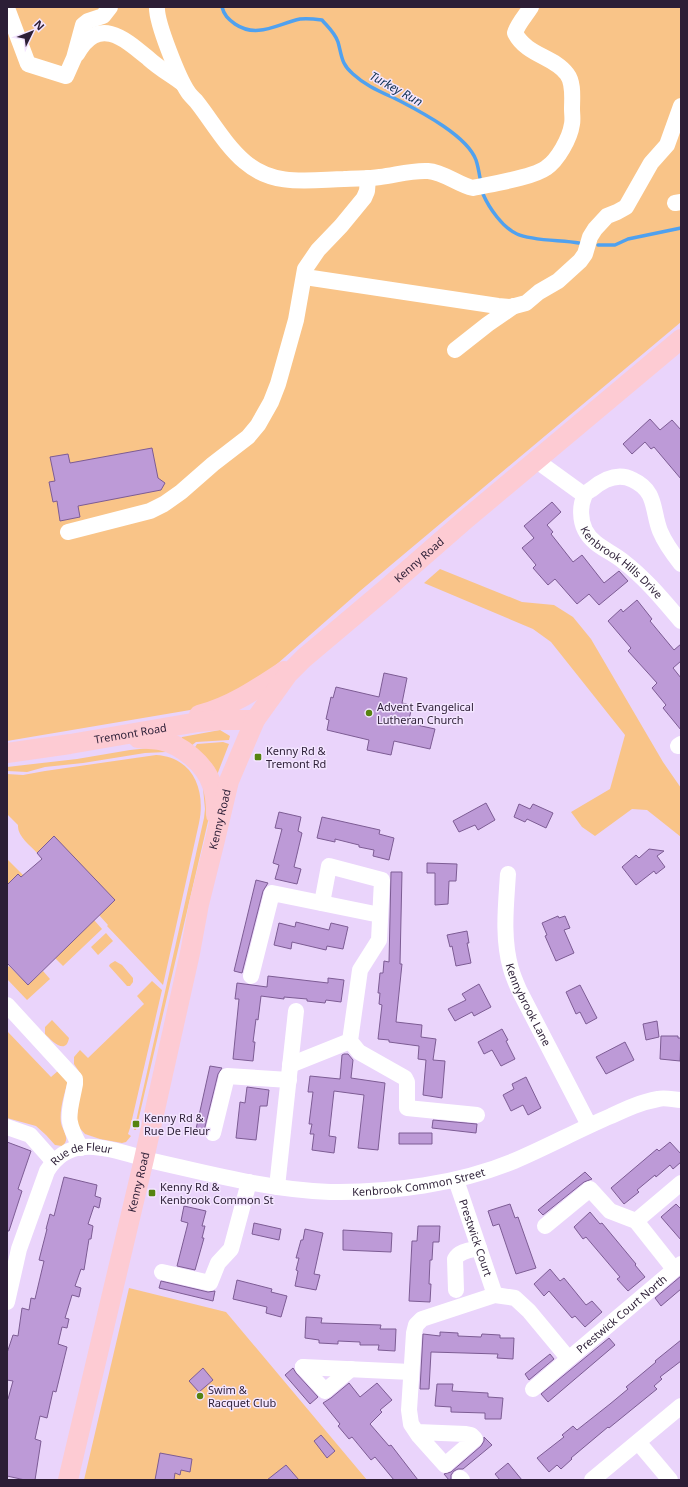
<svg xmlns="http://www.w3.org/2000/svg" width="688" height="1487" viewBox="0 0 688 1487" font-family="'Noto Sans',sans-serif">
<rect width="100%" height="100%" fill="#ead4fb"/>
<path fill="#f9c488" d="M7 7H681V322L360 591 260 679 202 708 7 741Z
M440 569 522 602 554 605 573 617 591 639 663 762 681 788V837L647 810 632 809 595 836 582 827 571 812 610 789 625 735 551 642 533 629 424 583Z
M220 730 230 736 229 740 196 742 191 746 181 739 182 737Z
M223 742 229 744 217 775 194 749 197 744Z
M159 747 166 752 145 753 83 763 45 767 27 772 7 771V767L77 759 130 750Z
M156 755C193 757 206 790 199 823L163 985 107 926 108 925 99 915 115 900 54 837 37 853C30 845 17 836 18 825L7 814V774L23 775 45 771Z
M202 777 209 817 136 1130H134L204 818 205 809Z
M7 859 23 875 21 877 18 874 7 885Z
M94 920 102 929 63 966 55 958Z
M106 933 113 941 98 955 91 947Z
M115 961 122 965 133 978V982L130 986H127L109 966 110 964Z
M9 966 28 985 43 971 50 979 27 1000 7 979V968Z
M152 981 162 990 130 1128 128 1134 131 1136 126 1142 122 1143 100 1139 85 1134 76 1124 82 1076 74 1064V1057L80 1050 88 1058 144 1004 137 996Z
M52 1020 69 1038C66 1056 51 1040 45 1034V1027Z
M7 1031 51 1077 59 1070 68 1080C65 1093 59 1109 61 1123 63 1132 71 1139 62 1146L55 1145 46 1135 36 1126 7 1118Z
M129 1288 226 1312 367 1480H84Z"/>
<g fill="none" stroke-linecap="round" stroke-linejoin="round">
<path stroke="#50a1ef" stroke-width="3.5" d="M222 7C224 15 228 19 235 24 257 39 277 24 300 19 307 18 315 19 322 20 328 27 335 33 338 42 342 56 341 64 353 74 367 87 384 93 400 101 423 113 467 136 476 160 478 166 479 172 480 178
M483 194C489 208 503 228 517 234 532 241 562 240 579 243
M598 245H615L628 239 681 228"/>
</g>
<path fill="#bd9ad7" stroke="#7d5c94" d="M650 419 660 430 672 420 681 430V479L654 447 651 449 645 442 632 454 623 444Z
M152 448 158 478 165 483 161 490 78 506 80 517 60 521 57 501 53 502 49 482 55 481 50 457 68 454 70 463Z
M552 502 561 512 547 525 553 532 551 534 573 562 582 555 604 583 619 571 628 581 599 605 589 594 577 604 555 579 548 585 533 568 536 565 522 548 534 538 524 526Z
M637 600 652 619 650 621 674 650 681 644V661L673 668 681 678V730L663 708 666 705 652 688 657 683 628 651 631 648 608 621 621 609 623 612Z
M384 673 407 678 402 703 407 704 406 710 411 711 408 723 435 729 430 749 394 741 391 755 367 750 369 740 327 730 329 720 326 719 331 697 333 698 336 687 379 697Z
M486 803 495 820 478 830 475 825 459 832 453 821Z
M519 804 530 809 533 804 553 813 546 828 527 819 525 822 514 817Z
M279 812 301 817 298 831 302 833 294 867 301 869 297 884 275 879 279 865 273 863 282 829 275 828Z
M322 817 380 830 379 834 394 838 389 860 373 856 374 850 359 847V845L335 839V842L317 838Z
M54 836 115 900 28 985 7 963V885L18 874 21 877 42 859 37 853Z
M649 849 664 851 657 856 665 867 656 874 654 871 636 885 622 867 636 855 639 858Z
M427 863 457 864 456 881H449L448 904 435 905V873H427Z
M391 872H402L400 964H402L396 1022 422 1025 421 1037 436 1039 433 1060 445 1061 442 1098 423 1095 426 1060 418 1059 419 1046 389 1042V1040L378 1039 382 1005 379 1004 380 993H378L380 973H383L384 961 389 962Z
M256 880 268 883 263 891 242 973 234 971Z
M558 916 559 918 565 916 570 928 564 930 574 953 556 961 545 936 547 935 542 923Z
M296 922 329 930 331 923 348 927 343 949 327 946 326 950 292 942 291 949 274 945 279 923 295 927Z
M467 931 469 943H467L471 963 456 966 452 946 450 947 447 935Z
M268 976 328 983V978L344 980 341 1002 326 1000 325 1003 307 1001V999L284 997V999L261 996 258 1020 256 1019 253 1042H255L253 1061 233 1059 239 999H235L237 983 267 987Z
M479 984 491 1007 474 1016 472 1012 455 1021 448 1009 466 1000 462 994Z
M580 985 597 1018 586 1024 580 1012 576 1014 566 992Z
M657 1021 659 1037 646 1040 643 1024Z
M502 1029 508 1040 506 1041 515 1059 501 1066 492 1050 484 1054 478 1042Z
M661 1036H678V1038H681L680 1061 660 1059Z
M625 1042 634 1060 606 1074 596 1057Z
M344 1054H348L353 1060 351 1078 385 1083 378 1150 358 1148 364 1095 334 1091 329 1136 336 1137 334 1153 312 1150 314 1134H310L312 1124H309L313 1092H308L310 1076 340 1079 342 1055Z
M210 1066 222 1068 218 1074 204 1131 196 1129Z
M526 1077 541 1108 528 1115 523 1105 511 1111 503 1095 514 1089 512 1084Z
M247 1087 269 1090 267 1106H260L256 1140 236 1138 240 1102 245 1103Z
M433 1120 477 1124 476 1133 432 1128Z
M399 1133H432V1144H399Z
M7 1142 31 1151 18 1189 22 1191 9 1231H7Z
M670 1142 681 1154V1162L673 1169 670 1165 656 1177 655 1175 637 1190 639 1192 624 1204 611 1188 657 1149 659 1151Z
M585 1172 592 1179 584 1182 543 1215 538 1210Z
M64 1177 97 1185 95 1196 101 1198 99 1208 94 1206 88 1224 93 1226 91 1239H89L84 1270 81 1269 75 1286 81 1288 79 1297 72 1295 65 1318 69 1319 67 1328 62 1327 58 1344 67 1347 56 1392 53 1391 47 1418 40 1416 35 1439 41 1441 35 1480H25L7 1476V1398L8 1399 13 1381 7 1380V1353L13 1335 18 1336 22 1308 29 1310 31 1298 35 1299 44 1261 39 1260 47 1229H46L50 1214 54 1216Z
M510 1204 515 1218 518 1217 536 1268 516 1274 499 1224 493 1226 488 1211Z
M676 1204 681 1209V1240L661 1217Z
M184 1206 206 1211 202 1226H205L202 1238H204L195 1270 177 1266 188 1223 181 1221Z
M590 1212 600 1224 602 1223 636 1264 635 1265 645 1277 628 1291 617 1279 620 1277 586 1237 583 1239 574 1227Z
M254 1223 281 1229 279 1240 252 1234Z
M418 1226H440L439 1242H433L432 1260H430L429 1284H431L430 1302 409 1301 412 1241H417Z
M305 1229 323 1233 314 1274 320 1275 316 1290 295 1286 298 1271 296 1270 299 1258H296L301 1240H303Z
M343 1230 392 1233 391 1252 343 1250Z
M550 1269 560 1281 564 1278 586 1305 592 1301 602 1312 585 1327 575 1316 572 1318 549 1291 544 1296 534 1284Z
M681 1276V1289L661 1306 655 1298Z
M237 1280 272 1289 271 1292 287 1296 281 1317 266 1313 267 1307 233 1299Z
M161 1281 208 1292 215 1291 213 1301 159 1288Z
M306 1317 322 1318 321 1323 381 1325 380 1329H396L395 1351 378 1350 379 1345H360V1342L338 1341V1344L319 1343V1340L305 1338Z
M440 1332 458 1333V1336L481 1337 482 1334 500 1335V1338H514L513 1359 497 1358 498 1354 431 1352 429 1389H420L423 1334 440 1336Z
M609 1338 615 1345 548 1402 541 1394Z
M681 1340V1361L660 1377 662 1379 654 1386 657 1389 609 1428 608 1427 571 1458 572 1459 561 1469 557 1465 549 1472 537 1458 564 1437 562 1435 573 1426 577 1430 610 1404 628 1389 626 1387 656 1362 655 1361Z
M550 1354 554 1359 529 1380 525 1374Z
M203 1368 213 1380 199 1392 189 1381Z
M293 1368 296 1373 318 1397 310 1404 285 1375Z
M349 1383 360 1397 377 1383 392 1400 380 1410 382 1412 370 1424 389 1446 391 1445 418 1480H394L375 1457 371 1460 352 1437 349 1439 338 1426 340 1424 323 1403 331 1398Z
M437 1384H453L452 1391 488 1393V1397L503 1398 501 1419H485V1413L451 1412V1407L435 1406Z
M321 1435 335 1451 327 1458 314 1441Z
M484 1437 492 1445 463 1469H458L454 1471 451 1475V1479L449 1480 444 1474 451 1472 481 1446 484 1441Z
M160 1453 192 1459 190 1472 181 1470 180 1475 175 1473 174 1480H155Z
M508 1463 522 1480H500L495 1474Z
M286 1465 299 1480H267Z"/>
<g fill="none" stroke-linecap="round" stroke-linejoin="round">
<g stroke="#fff" stroke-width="16">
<path d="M157 7C156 22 179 79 188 92 190 95 193 98 196 101 212 121 225 145 245 162 274 187 309 180 344 179 356 178 368 179 380 177 396 175 412 170 428 171 444 172 458 185 473 188 491 184 532 178 546 168 558 160 570 138 572 124 573 119 572 114 572 109 572 98 574 83 567 74 554 56 527 56 515 33 517 25 526 15 531 7"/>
<path d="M7 8 28 64 66 76 74 58 83 25 88 21 103 16 110 7"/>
<path d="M77 54C99 15 125 39 149 59 159 68 171 75 182 83"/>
<path d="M675 203 681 202"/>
<path d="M305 277 498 306 511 307 526 303 539 292 558 281 580 261 585 254 590 237 595 229 607 216 617 212 626 207 651 163 667 145 681 106"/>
<path d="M455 350 488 324 514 306"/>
<path d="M537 461 584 495"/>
<path d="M68 532 150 511 164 504 181 492 213 464 248 437 258 425 271 402 278 384 296 320 305 269 318 250 341 226 364 198 367 191 368 178"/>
<path id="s1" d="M681 564C673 554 665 543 660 531 652 511 657 491 633 480 618 472 604 479 592 489 589 491 585 493 584 497 580 506 580 520 585 530 593 546 611 551 624 562 646 579 663 600 681 621"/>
<path d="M678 746 681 744"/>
<path id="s2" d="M508 874C506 905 502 938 511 969 513 976 516 983 519 990L589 1125"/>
<path d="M322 903 329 866 382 880 379 940 360 970 350 1041 359 1052 405 1078 407 1082V1108L477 1115"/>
<path d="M251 976 272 893 380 915"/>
<path d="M7 1005 75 1079V1084C69 1116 64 1118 81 1148"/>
<path d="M290 1065 350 1041"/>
<path d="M7 1127 30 1135 53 1161"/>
<path d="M213 1133 227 1076 289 1080"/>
<path id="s3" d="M456 1180 495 1295"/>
<path d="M277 1187 296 1011"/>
<path d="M636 1221 681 1183"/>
<path d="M545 1226 590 1189 610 1211 636 1221 674 1269"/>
<path d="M162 1272 210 1283 218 1263 231 1249 249 1182"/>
<path d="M456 1290 455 1259C459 1251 471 1250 479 1248"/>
<path id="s4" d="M7 1302 19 1249 47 1171C55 1158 68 1148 84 1147 103 1145 134 1156 153 1161 211 1174 270 1190 330 1192 389 1193 459 1184 514 1161 547 1147 578 1130 611 1116 626 1109 641 1102 658 1099 665 1097 674 1100 681 1100"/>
<path d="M303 1367 411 1372"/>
<path d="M303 1367 325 1391 351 1369"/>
<path id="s5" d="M533 1389 681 1264"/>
<path d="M417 1432 466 1434 471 1435 475 1439 445 1465 419 1436 411 1424 409 1410 414 1333 416 1325 422 1319 495 1295 515 1298 529 1311 568 1358"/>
<path d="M638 1442 670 1480"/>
<path d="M460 1478 462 1480"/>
<path d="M592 1480 681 1406"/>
</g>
<g stroke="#fdcbd3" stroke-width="20">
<path d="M199 715C230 707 257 689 284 671"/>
<path d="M138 738C146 739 153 739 160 740 182 745 205 764 212 785 216 795 216 804 216 815"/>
<path id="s6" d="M7 753 70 744 198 722 220 720H255"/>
<path id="s7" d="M68 1480 144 1159 190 953 199 904 215 840 229 781 255 720 288 674 304 658 387 588 465 520 681 339"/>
</g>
</g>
<g fill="#568311" stroke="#f3e5ff" stroke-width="1.5">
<circle cx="369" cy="713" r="4"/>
<rect x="254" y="753" width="8" height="8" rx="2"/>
<rect x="132" y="1120" width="8" height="8" rx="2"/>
<rect x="148" y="1189" width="8" height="8" rx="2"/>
<circle cx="200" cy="1396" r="4"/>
</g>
<g text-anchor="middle" stroke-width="3" stroke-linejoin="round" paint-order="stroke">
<g font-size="11" fill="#2c1e36" stroke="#f3e5ff">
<text dy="4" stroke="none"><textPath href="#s7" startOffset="1014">Kenny Road</textPath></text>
<text dy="4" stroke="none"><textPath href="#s1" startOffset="239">Kenbrook Hills Drive</textPath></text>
<text dy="4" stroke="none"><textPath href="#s6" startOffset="125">Tremont Road</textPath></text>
<text dy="4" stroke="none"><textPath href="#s7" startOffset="678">Kenny Road</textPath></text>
<text dy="4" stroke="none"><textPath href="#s2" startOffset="135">Kennybrook Lane</textPath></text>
<text dy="4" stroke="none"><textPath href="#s4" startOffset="179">Rue de Fleur</textPath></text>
<text dy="4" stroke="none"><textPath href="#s4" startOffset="523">Kenbrook Common Street</textPath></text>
<text dy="4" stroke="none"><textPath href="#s7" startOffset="306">Kenny Road</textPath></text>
<text dy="4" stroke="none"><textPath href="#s3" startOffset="61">Prestwick Court</textPath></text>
<text dy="4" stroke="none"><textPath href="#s5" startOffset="116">Prestwick Court North</textPath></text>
</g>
<g font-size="11" fill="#2c1e36" stroke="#f3e5ff" text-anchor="start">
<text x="377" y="711">Advent Evangelical<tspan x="377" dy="13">Lutheran Church</tspan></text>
<text x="266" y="755">Kenny Rd &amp;<tspan x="266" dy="13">Tremont Rd</tspan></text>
<text x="144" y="1122">Kenny Rd &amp;<tspan x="144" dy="13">Rue De Fleur</tspan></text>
<text x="160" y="1191">Kenny Rd &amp;<tspan x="160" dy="13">Kenbrook Common St</tspan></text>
<text x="208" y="1394">Swim &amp;<tspan x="208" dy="13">Racquet Club</tspan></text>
</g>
<g font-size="12" font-style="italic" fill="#0f3050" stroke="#f3e5ff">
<text transform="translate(396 89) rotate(29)" y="4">Turkey Run</text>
</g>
</g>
<rect width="688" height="1487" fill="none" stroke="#2c1e36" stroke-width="16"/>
<g transform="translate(32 32) rotate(47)" stroke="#f3e5ff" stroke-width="3" paint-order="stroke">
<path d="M0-3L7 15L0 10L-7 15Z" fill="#2c1e36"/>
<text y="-6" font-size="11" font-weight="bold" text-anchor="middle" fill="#2c1e36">N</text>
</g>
</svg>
